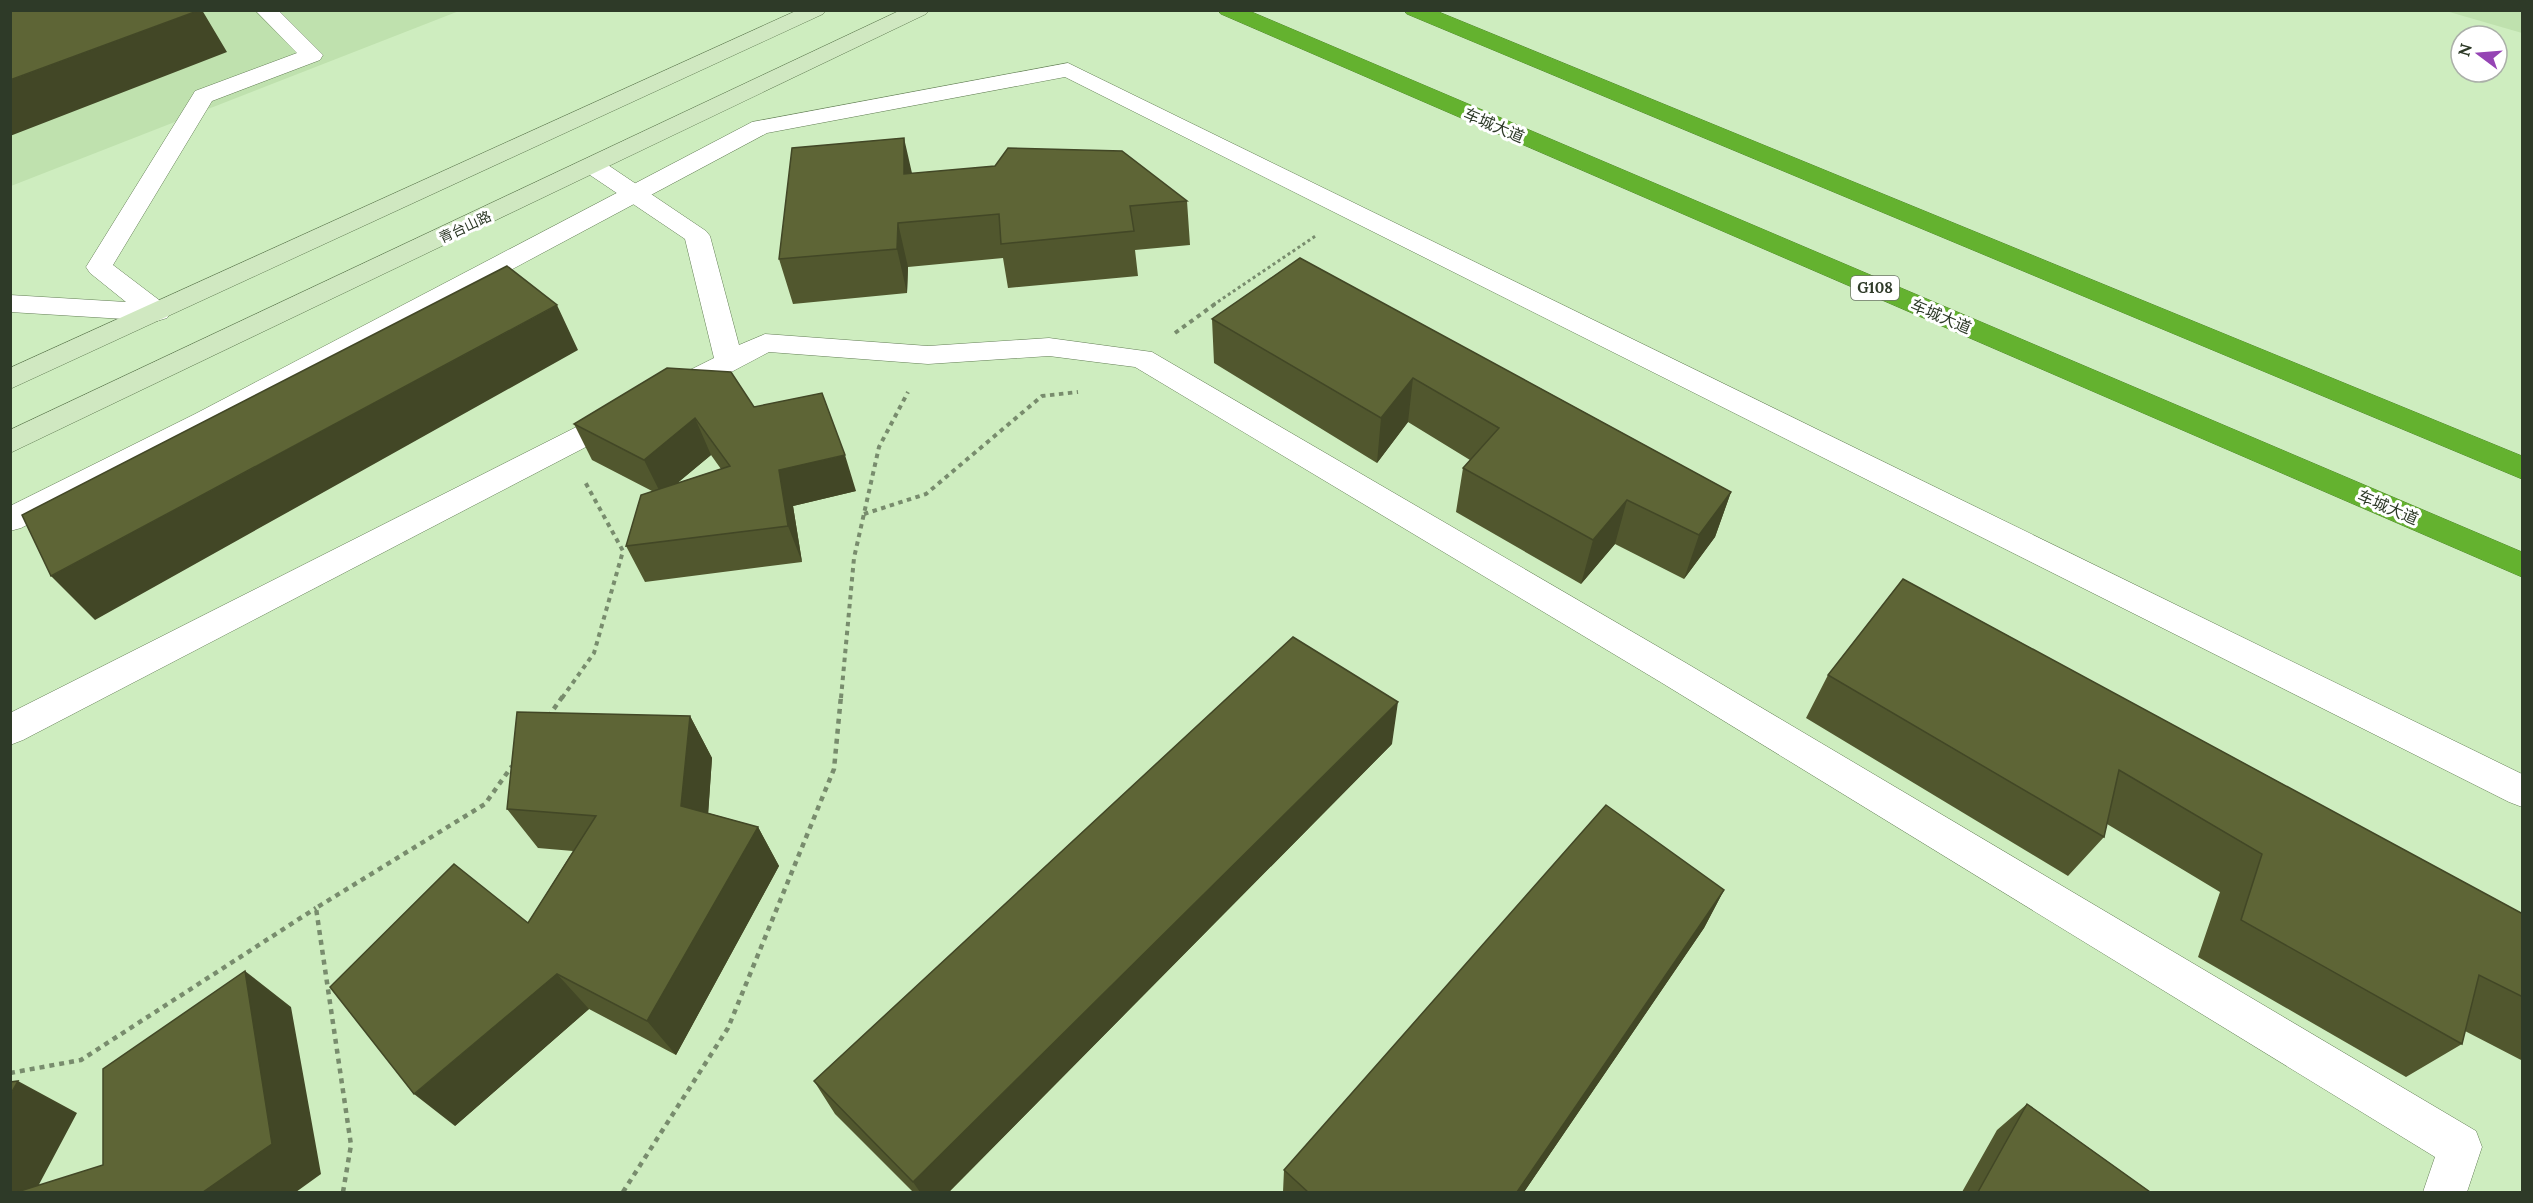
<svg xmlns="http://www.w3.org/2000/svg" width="2533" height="1203" viewBox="0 0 2533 1203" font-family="Lora,'Noto Sans SC',serif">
<rect width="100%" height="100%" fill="#ceedbf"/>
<path fill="#bfe1ae" d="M11 11H459L11 186Z
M2446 11H2522V33Z"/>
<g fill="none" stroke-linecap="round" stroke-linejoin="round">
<defs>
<path id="lane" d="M593 159 602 161 706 231 710 236 739 345 765 334 928 346 1049 338 1152 352 1686 663 2476 1131 2482 1147 2467 1192H2423L2435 1157 1662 683 1135 367 1049 356 928 364 769 352 682 398 672 401 662 398 658 391 662 384 714 358 685 239 584 171 581 166 584 161Z
M620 407 630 410 635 417 630 424 23 740 10 745V713L610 410Z"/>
<path id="street" d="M255 10H278L323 55 320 60 212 101 113 265 167 306 171 312 167 318 157 321 10 312V295L126 302 90 273 86 267 192 96 195 91 297 53Z
M1068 63 2522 774V807L2509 802 1065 77 767 133 215 428 21 528 10 531V506L195 414 752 122Z"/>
<path id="secondary" d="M798 10H826L823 14 10 389V368Z
M901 10H929L926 14 10 453V430Z"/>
<path id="highway" d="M1218 10H1247L2522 552V577L1221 14Z
M1404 10H1434L2522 456V479L1407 14Z"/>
</defs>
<use href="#lane" stroke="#647f56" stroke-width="1"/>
<use href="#street" stroke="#647f56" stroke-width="1"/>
<use href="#secondary" stroke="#647f56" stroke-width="1"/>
<use href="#highway" stroke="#51882d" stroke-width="1"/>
<path stroke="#788c6d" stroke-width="3" stroke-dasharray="3 3" stroke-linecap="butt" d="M1213 305 1317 235"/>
<path stroke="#788c6d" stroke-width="4" stroke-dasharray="4.5 4.5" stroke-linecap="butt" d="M1175 333 1215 304
M864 514 926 494 1042 396 1078 392
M562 698 594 653 623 551 584 480
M841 698 854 558 879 447 908 392"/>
<path stroke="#788c6d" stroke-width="4.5" stroke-dasharray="5 5" stroke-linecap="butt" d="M548 717 563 696
M10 1073 81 1060 316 908
M343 1192 351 1145 316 908 485 804 512 766
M623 1192 728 1028 834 769 841 696"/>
<use href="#lane" fill="#fff" fill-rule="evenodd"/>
<use href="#street" fill="#fff" fill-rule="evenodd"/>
<use href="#secondary" fill="#d0e8c1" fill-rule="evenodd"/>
<use href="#highway" fill="#64b22f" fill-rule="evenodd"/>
</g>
<path fill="#51572e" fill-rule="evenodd" d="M912 173 1187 201 1190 245 1135 250 1138 276 1008 288 1003 258 908 267 907 293 793 304 779 259Z
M1300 258 1731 492 1715 537 1684 579 1615 544 1581 584 1456 512 1463 468 1470 460 1408 422 1377 463 1214 363 1212 319Z
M754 407 856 491 793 506 802 562 645 582 626 546 652 491 592 460 574 424ZM711 455 721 469 677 483Z
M1903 579 2523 914V1061L2465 1031 2462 1044 2406 1077 2198 957 2220 892 2107 824 2104 837 2068 876 1806 718 1828 675Z
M690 716 712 758 708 813 758 827 779 866 676 1055 589 1009 455 1126 528 923 573 851 538 848 507 809Z
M1392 744 949 1192H913L835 1114 814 1081Z
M1724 890 1704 928 1524 1192H1283L1284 1170Z
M2027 1104 2150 1192H1962L1997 1130Z"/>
<path fill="#424726" d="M200 10H202L227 52 10 136V80Z
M904 138 914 182 904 174Z
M898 223 908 267 907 293 897 249Z
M557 305 578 350 95 620 51 576Z
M1413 378 1408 422 1377 463 1381 418Z
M695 418 711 455 662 496 644 460Z
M845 455 856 491 793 506 802 562 788 526 779 470Z
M1731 492 1715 537 1684 579 1699 535Z
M1627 500 1615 544 1581 584 1593 540Z
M1398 702 1392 744 949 1192H920L913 1182Z
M690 716 712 758 706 846 681 806Z
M758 827 779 866 676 1055 647 1021Z
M1724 890 1704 928 1524 1192H1517Z
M245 971 291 1007 321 1174 296 1192H203Z
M557 974 589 1009 455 1126 414 1094Z
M18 1081 77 1113 35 1192H10V1095Z"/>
<path fill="#5e6536" stroke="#424726" stroke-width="1.5" d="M10 10H200L10 80Z
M904 138V174L995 166 1008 148 1122 151 1187 201 1130 206 1134 231 1001 244 999 214 898 223 897 249 779 259 792 148Z
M1300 258 1731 492 1699 535 1627 500 1593 540 1463 468 1499 428 1413 378 1381 418 1212 319Z
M507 266 557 305 51 576 22 515Z
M667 368 731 372 754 407 822 393 845 455 779 470 788 526 626 546 641 495 730 466 695 418 644 460 574 424Z
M1903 579 2523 914V997L2479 975 2462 1044 2241 920 2262 854 2119 770 2104 837 1828 675Z
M1293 637 1398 702 913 1182 814 1081Z
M517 712 690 716 681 806 758 827 647 1021 557 974 414 1094 330 987 454 864 528 923 596 816 507 809Z
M1606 805 1724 890 1517 1192H1308L1284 1170Z
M245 971 272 1144 203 1192H17L103 1165V1069Z
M18 1081 10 1095V1082Z
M2027 1104 2150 1192H1978Z"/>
<g text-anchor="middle" stroke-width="6" stroke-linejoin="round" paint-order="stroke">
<g font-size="14" fill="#2e3a28" stroke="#fff">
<text transform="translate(465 227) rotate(-25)" y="5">青台山路</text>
</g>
<rect fill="#fff" stroke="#6d7568" stroke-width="1.5" x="1851" y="276" width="48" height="24" rx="4.5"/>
<g font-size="15" font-weight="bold" fill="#2e3a28">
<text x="1875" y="293">G108</text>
</g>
<g font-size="16" fill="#2e3a28" stroke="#fff">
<text transform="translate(1494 125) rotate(23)" y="6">车城大道</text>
<text transform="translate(1941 316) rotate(23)" y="6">车城大道</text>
<text transform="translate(2388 507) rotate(23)" y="6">车城大道</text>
</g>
</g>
<rect width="2533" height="1203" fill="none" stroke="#2e3a28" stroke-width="24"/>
<g transform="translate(2479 54) rotate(286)"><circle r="28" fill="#ffffff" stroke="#abb0a9" stroke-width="1.5"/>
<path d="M0-4.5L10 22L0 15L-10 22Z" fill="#9544b4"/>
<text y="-9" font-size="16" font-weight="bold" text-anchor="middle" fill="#2e3a28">N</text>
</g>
</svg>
